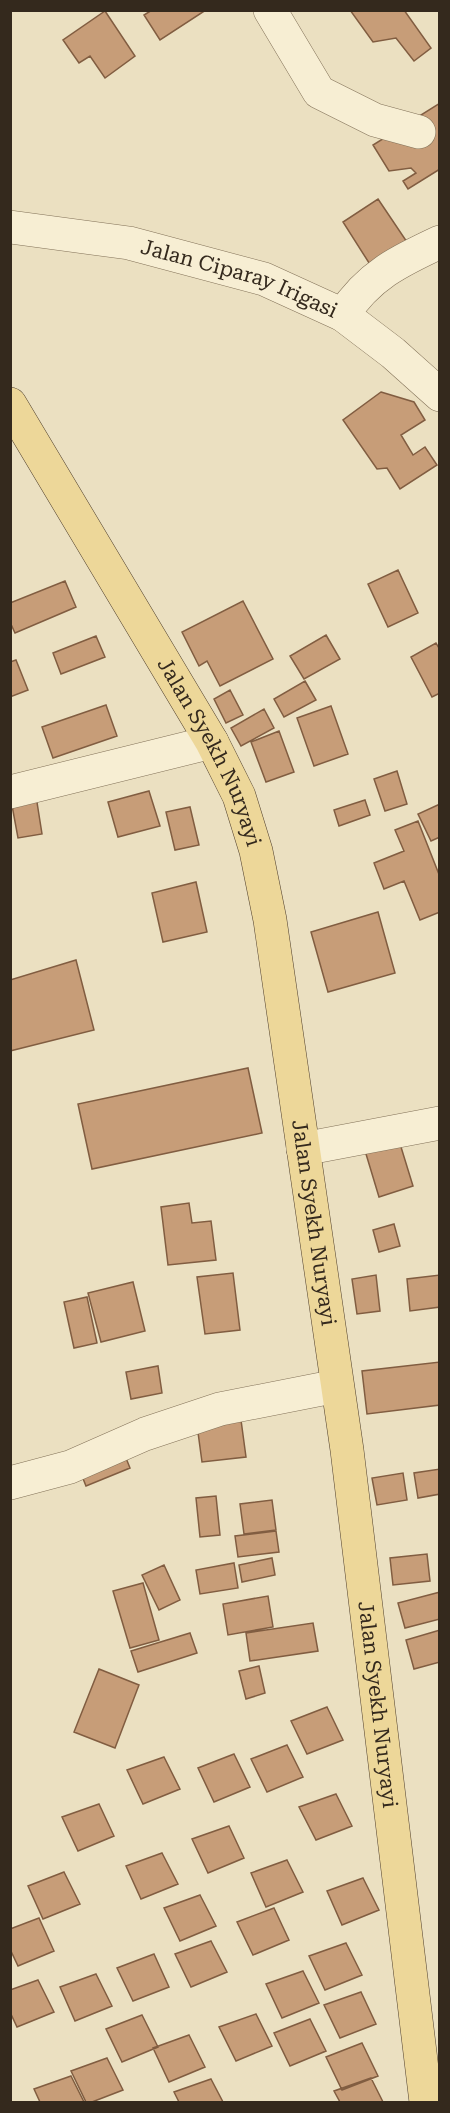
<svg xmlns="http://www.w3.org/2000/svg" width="450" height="2113" viewBox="0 0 450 2113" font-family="'Roboto Serif',serif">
<rect width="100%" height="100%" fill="#ebe0c1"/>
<path fill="#c79d78" stroke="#815d41" stroke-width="1.5" d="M152 10H206L160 40 144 15Z
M350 10H404L431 48 414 61 396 38 373 42Z
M105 11 135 56 105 78 90 56 79 63 63 40Z
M440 103V169L408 189 403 181 416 173 411 168 389 171 373 145Z
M378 199 407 242 371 266 343 222Z
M381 392 414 402 425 420 401 435 413 455 425 447 437 465 400 489 387 468 377 469 343 420Z
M398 570 418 613 388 627 368 584Z
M65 581 76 607 15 633 10 622V603Z
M243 601 273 659 220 686 207 661 199 666 182 632Z
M326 635 340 659 304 679 290 656Z
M96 636 105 657 61 674 53 653Z
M436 643 440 650V693L432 697 411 657Z
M16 660 28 690 10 697V662Z
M305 681 316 700 284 717 274 699Z
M230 690 243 715 226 723 214 699Z
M106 705 117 736 53 758 42 727Z
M331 706 348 754 314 766 297 718Z
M264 709 274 728 241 746 231 728Z
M279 731 294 772 266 782 251 742Z
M397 771 407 804 385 811 374 779Z
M149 791 160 826 118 837 108 802Z
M36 796 42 834 18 838 11 800Z
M365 800 370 815 339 826 334 810Z
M440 804V837L431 841 418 814Z
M190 807 199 845 175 850 166 812Z
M418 821 440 877V912L420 920 404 881 384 889 374 863 404 851 395 830Z
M196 882 207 932 163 942 152 893Z
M378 912 395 973 328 992 311 932Z
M76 960 94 1030 10 1051V980Z
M248 1068 262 1133 92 1169 78 1104Z
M397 1134 413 1186 379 1197 363 1144Z
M189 1203 192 1223 211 1221 216 1260 168 1265 161 1207Z
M394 1224 400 1246 379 1252 373 1230Z
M233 1273 240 1330 205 1334 197 1277Z
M376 1275 380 1311 357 1314 352 1279Z
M440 1275V1307L410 1311 407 1279Z
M133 1282 145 1331 101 1342 88 1293Z
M87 1297 97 1343 74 1348 64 1302Z
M440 1362V1405L367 1414 362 1371Z
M158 1366 162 1393 131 1399 126 1372Z
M241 1420 246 1457 202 1462 197 1425Z
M122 1448 130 1468 86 1486 78 1466Z
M440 1469V1494L418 1498 414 1473Z
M403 1473 407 1500 377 1505 372 1478Z
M216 1496 220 1535 200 1537 196 1498Z
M272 1500 276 1530 244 1534 240 1504Z
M276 1531 279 1552 238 1557 235 1536Z
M427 1554 430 1581 393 1585 390 1558Z
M272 1558 275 1575 242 1582 239 1565Z
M234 1563 238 1588 200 1594 196 1570Z
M164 1565 180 1600 159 1610 142 1575Z
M143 1583 159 1640 130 1648 113 1591Z
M440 1592V1619L405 1628 398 1603Z
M268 1596 273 1627 228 1635 223 1604Z
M313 1623 318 1651 250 1661 246 1633Z
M440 1630V1662L414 1669 406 1640Z
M190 1633 197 1653 138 1672 131 1651Z
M259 1666 265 1693 246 1699 239 1671Z
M99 1669 139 1685 115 1748 74 1732Z
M327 1707 343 1740 307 1754 291 1721Z
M287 1745 303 1777 267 1792 251 1759Z
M234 1754 250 1787 214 1802 198 1768Z
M164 1757 180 1789 143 1804 127 1770Z
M336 1794 352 1826 316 1840 299 1807Z
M99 1804 114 1836 78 1851 62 1817Z
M229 1826 244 1858 208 1873 192 1839Z
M162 1853 178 1884 141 1899 126 1866Z
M287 1860 303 1892 266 1907 251 1873Z
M64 1872 80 1904 43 1919 28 1886Z
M363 1878 379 1910 342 1925 327 1891Z
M200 1895 216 1926 180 1941 164 1908Z
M274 1908 289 1940 253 1955 237 1922Z
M39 1918 54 1951 18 1966 10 1949V1929Z
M211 1941 227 1972 191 1987 175 1954Z
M346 1943 362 1975 325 1990 309 1956Z
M154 1954 169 1987 133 2001 117 1968Z
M303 1971 319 2003 282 2018 266 1984Z
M96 1974 112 2006 75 2021 60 1987Z
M38 1980 54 2012 17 2027 10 2012V1990Z
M361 1992 376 2024 340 2038 324 2005Z
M256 2014 272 2046 236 2061 219 2027Z
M142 2015 158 2047 122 2062 106 2029Z
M310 2019 326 2051 290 2066 274 2033Z
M189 2035 205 2067 169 2082 153 2048Z
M362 2043 378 2076 342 2090 326 2057Z
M107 2058 123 2090 92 2102H86L71 2071Z
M71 2076 84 2102H40L34 2089Z
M371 2078 383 2102H340L334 2091Z
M211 2079 223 2102H179L174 2092Z"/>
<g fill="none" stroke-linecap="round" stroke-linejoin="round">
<defs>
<g id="minor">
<path d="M270 10 319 92 375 120 419 132"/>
<path id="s1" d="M10 227 129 243 264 279 343 315 393 353 440 395"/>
<path d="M343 315C368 276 399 261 440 242"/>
<path d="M10 792 212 742"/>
<path d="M303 1149 440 1123"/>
<path d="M10 1483 70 1467 145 1434 220 1409 337 1386"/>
</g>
<g id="major">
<path id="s2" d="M10 404 212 742 239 796 256 851 270 920 347 1450 426 2102"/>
</g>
</defs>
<use href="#minor" stroke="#837259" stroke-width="34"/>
<use href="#major" stroke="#51402e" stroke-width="34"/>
<use href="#minor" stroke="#f7eed3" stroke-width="33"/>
<use href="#major" stroke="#edd799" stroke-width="33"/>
</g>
<g text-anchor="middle" stroke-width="6" stroke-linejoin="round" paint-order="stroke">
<g font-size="21" fill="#34291d" stroke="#f3ead0">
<text dy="7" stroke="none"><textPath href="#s1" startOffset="236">Jalan Ciparay Irigasi</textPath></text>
<text dy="7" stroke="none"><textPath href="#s2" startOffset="402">Jalan Syekh Nuryayi</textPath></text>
<text dy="7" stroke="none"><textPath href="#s2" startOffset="888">Jalan Syekh Nuryayi</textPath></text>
<text dy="7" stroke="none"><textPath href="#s2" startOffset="1374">Jalan Syekh Nuryayi</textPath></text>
</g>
</g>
<rect width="450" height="2113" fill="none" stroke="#34291d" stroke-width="24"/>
</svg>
